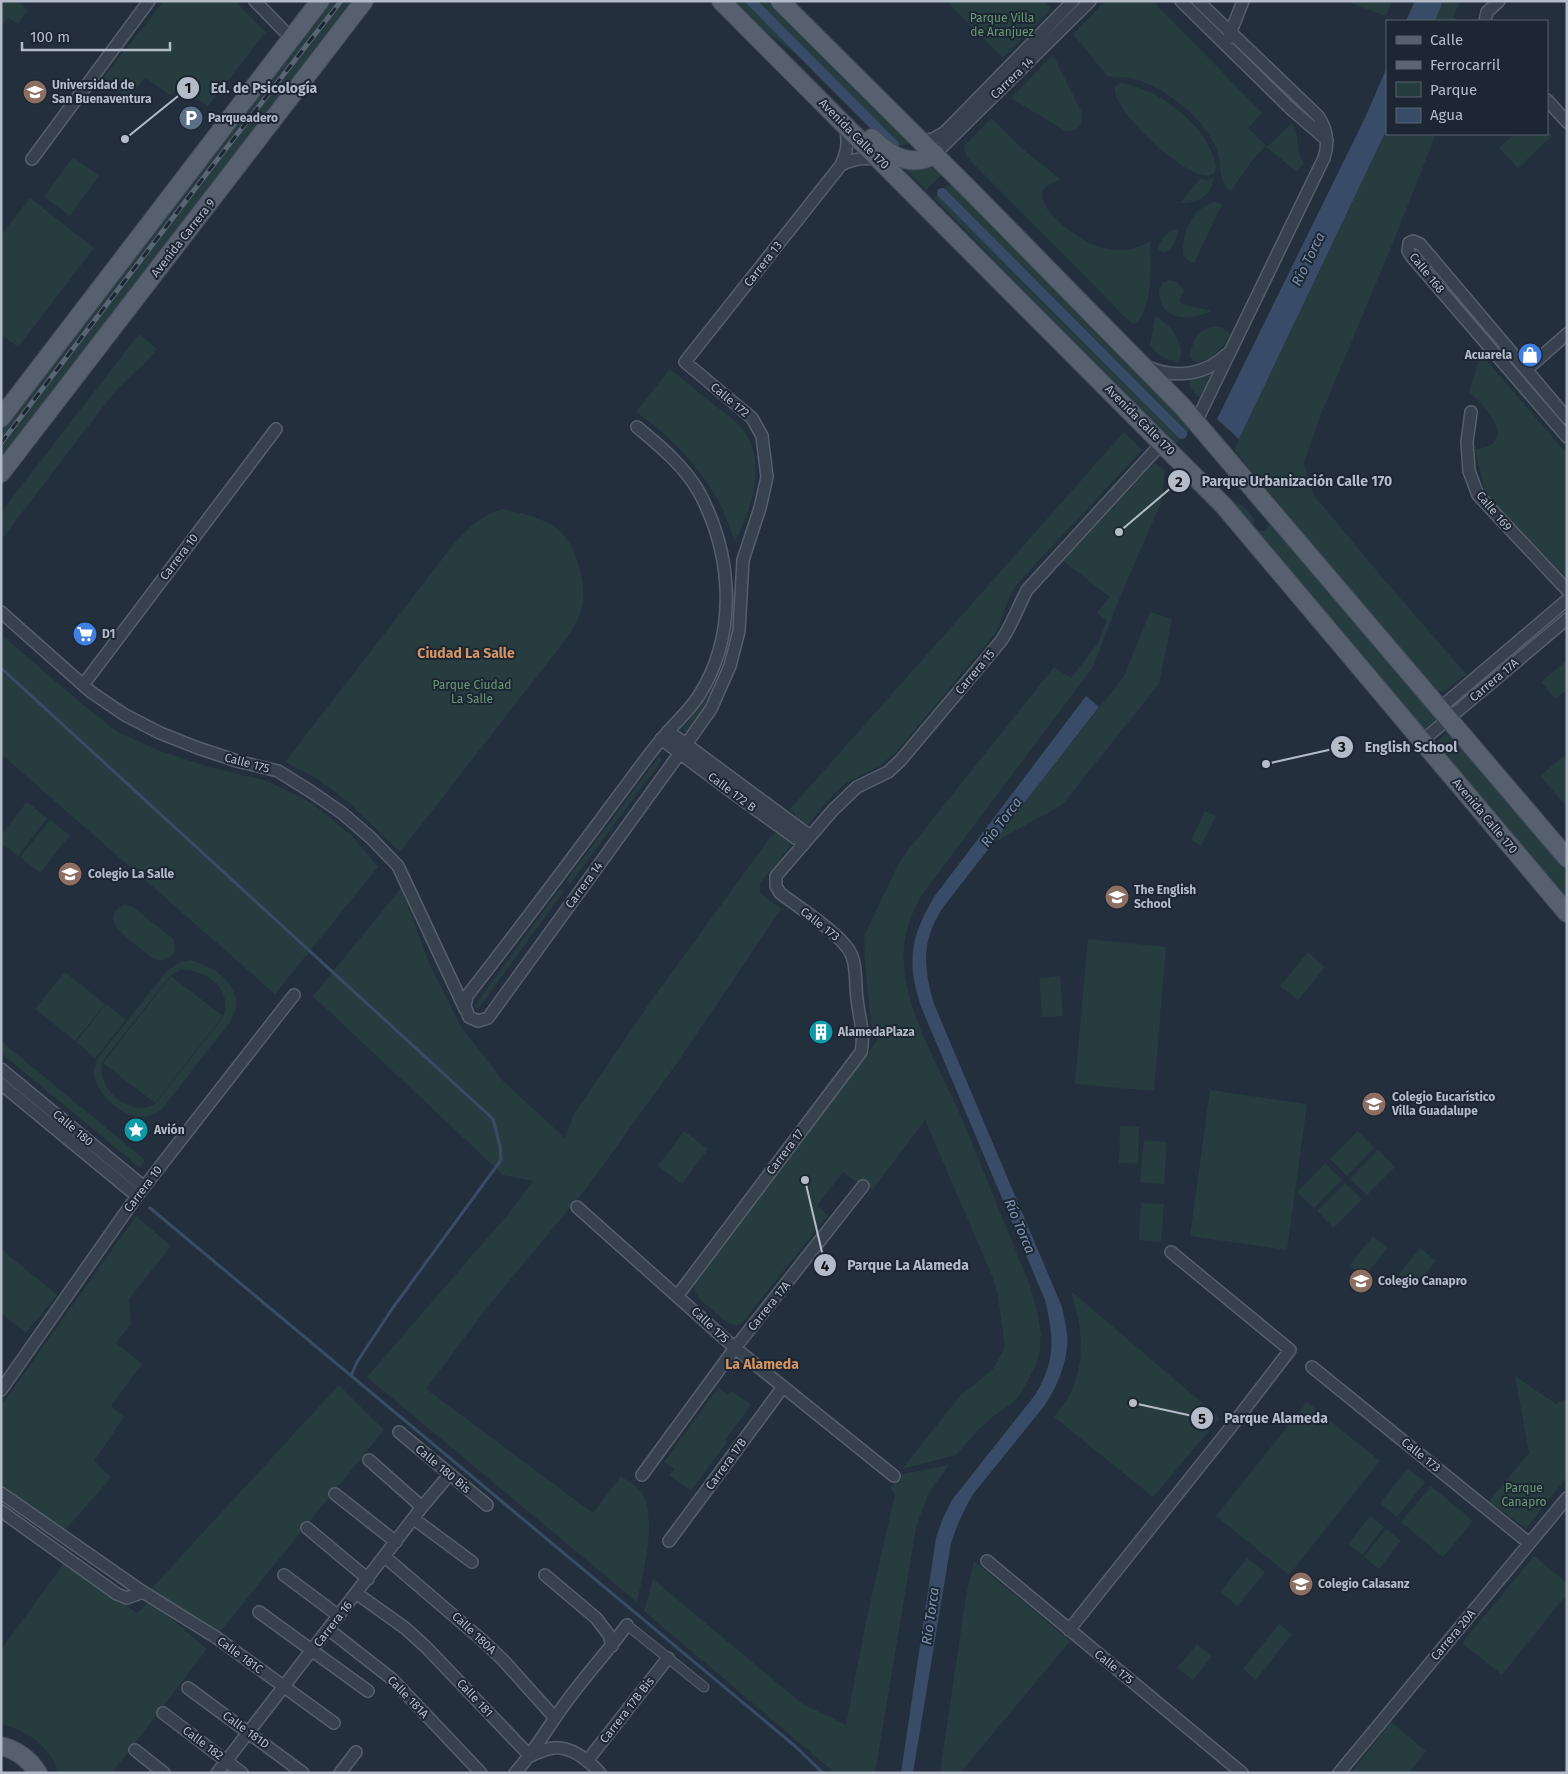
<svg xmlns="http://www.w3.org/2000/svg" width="1568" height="1774" viewBox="0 0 1568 1774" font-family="'Fira Sans',sans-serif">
<rect width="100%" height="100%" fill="#242f3e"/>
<path fill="#263c3f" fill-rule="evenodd" d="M1 1H17L28 10 18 24 8 18 1 27Z
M164 1H235L266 32 208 106 198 99 197 101 178 87 171 96 145 77 129 98 102 79Z
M331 1H351L1 460V430Z
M735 1H768L831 63 915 140C903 149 894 146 881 139L796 54 763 29Z
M946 1H1044L1051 9 1003 58Z
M1105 1H1153L1262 113 1248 128 1267 147 1292 123C1301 136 1294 150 1304 163L1297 172 1265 146 1251 162 1231 191C1218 182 1222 168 1218 153 1207 120 1167 88 1134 79 1125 76 1116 79 1107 76L1073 34Z
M1345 1H1392L1386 16Z
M1443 1H1460L1453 17 1457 21H1435Z
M1053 55 1082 113C1082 127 1079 131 1065 131L1011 98Z
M1121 83C1157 88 1204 123 1214 159 1216 165 1218 172 1210 175 1191 183 1110 110 1115 87Z
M991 118 1024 150 1060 179 1045 187C1031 207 1076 237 1091 244 1099 247 1109 250 1117 250 1129 251 1140 247 1150 241 1151 266 1153 299 1139 321L1133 324 1130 322 967 157 964 150 965 145Z
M1387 129V134H1436L1390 250 1319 419 1304 463 1313 494 1382 577 1466 674 1444 692 1434 690 1235 451 1239 439Z
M1547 130 1552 136 1518 168 1499 148 1514 134H1547Z
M73 157 99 176 70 216 44 197Z
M901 165C913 169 921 170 933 165L943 174 926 190Z
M1214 177C1211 197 1199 203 1180 203L1200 179 1208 180Z
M951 182 1193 426 1175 445 934 198Z
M30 198 94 248 18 347 1 335V235Z
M1214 202 1222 204 1194 263 1186 259 1183 255C1182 233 1191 209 1214 202Z
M1174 229 1177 230 1178 233C1176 241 1171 254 1161 252L1158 248C1160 240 1166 233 1174 229Z
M1169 280 1176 282 1184 290 1180 299 1182 304 1211 311C1189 322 1159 321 1159 290L1163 283Z
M1155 316C1170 323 1188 346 1178 363L1160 356 1150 345Z
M1215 326 1221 327 1230 334C1224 346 1209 365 1194 361L1190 356C1193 340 1198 329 1215 326Z
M139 334 157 349 146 362 116 390 1 540V512Z
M1481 354 1567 454V579L1485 492 1475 449C1520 445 1487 407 1469 392Z
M670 369C686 382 702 395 718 408 725 413 733 419 739 425 769 459 753 506 735 541 730 529 726 517 721 506 701 467 671 437 636 412Z
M1213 373 1200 398 1190 388 1189 378Z
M1124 432 1142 450 1017 584 1008 600 997 631 896 752 879 766 844 784 828 800 760 883V893L781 909 677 1063 588 1186 489 1305 426 1389 593 1513 621 1476C627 1481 637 1486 642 1493 658 1518 643 1574 637 1602L367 1377 509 1213 533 1181 503 1175 313 996 401 888 430 965 460 1025 504 1082 565 1138 574 1114 651 1001 771 836 777 833 782 835 795 820V813L790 809Z
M1154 463 1165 470 1161 503 1120 597 1093 667 921 896C909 918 902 940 904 965 906 1012 939 1067 958 1110 983 1168 1005 1227 1030 1285L1037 1311 1041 1334 1040 1350 1036 1365 1021 1393 1014 1402 991 1418 977 1431 956 1455 902 1469 959 1397 993 1369 1005 1347 998 1296 993 1278 925 1120 873 1189 864 1188 843 1172 817 1206 828 1215 742 1323 737 1325 728 1323 699 1299 694 1289 695 1283 879 1038 871 1024 865 963 864 936 899 863 909 849 1054 667 1071 678 1097 644 1107 621 1097 613 1110 597 1063 561Z
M1240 483 1439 719 1424 731 1225 496 1244 507 1254 519V526L1258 530 1264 531 1271 523 1266 514H1260L1249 501Z
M502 509C520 513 537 516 553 526 575 538 588 585 582 608 579 619 572 630 566 639L400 852 347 801 318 779 285 762 453 545C468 528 480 516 502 509Z
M735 588 734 627 725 665 709 702 685 732 682 729 705 700 722 664 731 627 732 589Z
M1150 612 1172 619 1159 684 1062 805 993 843 1124 676Z
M1 634 70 694 116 731 160 751 206 766 267 781 312 803 352 836 378 867 275 994 1 754Z
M1567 660V690L1555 699 1541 682Z
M1450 731 1567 865V901L1435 743Z
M1563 756 1567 760V807L1540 776Z
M659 757 662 760 570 884 566 881Z
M27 802 47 818 18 856 1 843V835Z
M1205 811 1216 816 1201 846 1191 840Z
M50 820 70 835 40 873 20 857Z
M560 889 564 891 478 1009 474 1006Z
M124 905 133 907 171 937 174 941 175 950C171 960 164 962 154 959 141 948 92 920 124 905Z
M1088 939 1166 947 1154 1091 1075 1084Z
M1308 952 1325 967 1298 1000 1280 986Z
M190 960C212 966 238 981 236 1007 235 1012 232 1018 230 1022L162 1109C159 1111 155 1114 152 1115 129 1125 93 1094 94 1070 95 1067 96 1062 97 1059L166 972 178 963ZM180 970C207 969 233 988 223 1017L155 1104C135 1116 106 1097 102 1074 101 1071 102 1066 102 1062L170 976Z
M65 972 105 1004 75 1041 35 1009Z
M171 976 223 1016 155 1103 103 1063Z
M1060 976 1063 1016 1042 1017 1039 978Z
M106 1004 126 1020 95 1058 76 1042Z
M1 1041 145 1160 140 1168 1 1053Z
M1210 1090 1307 1104 1287 1250 1190 1236Z
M1120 1126 1139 1127 1138 1164 1119 1163Z
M684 1131 708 1149 682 1184 658 1166Z
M1358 1131 1374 1148 1347 1176 1330 1159Z
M1144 1140 1167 1142 1164 1184 1140 1182Z
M1378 1150 1395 1167 1367 1195 1350 1179Z
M1325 1163 1342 1180 1314 1208 1297 1192Z
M1345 1183 1362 1199 1334 1228 1317 1211Z
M1141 1203 1164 1204 1161 1242 1139 1240Z
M136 1216 171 1246 129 1299 131 1324 116 1343 142 1364 111 1406 124 1417 94 1461 111 1478 65 1530 1 1484V1406Z
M1373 1236 1388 1248 1363 1278 1349 1266Z
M1420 1248 1436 1261 1414 1288 1398 1275Z
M1 1249 57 1295 26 1333 1 1313Z
M1071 1291 1220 1418 1153 1497 1054 1417C1060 1408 1069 1398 1073 1387 1086 1354 1081 1324 1071 1291Z
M1515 1376 1556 1404 1567 1399V1477L1526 1529 1489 1501 1529 1453Z
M339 1385 384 1430 218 1634 151 1589Z
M718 1388 728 1395 732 1391 751 1405 725 1440 727 1442 691 1491 669 1475 674 1469 664 1462Z
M1307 1402 1380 1461 1289 1575 1216 1516Z
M949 1465 929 1492 916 1527 875 1773H835L644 1611 653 1579 801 1703 846 1725 866 1622 895 1494 890 1489 903 1474Z
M1408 1468 1425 1482 1397 1517 1380 1503Z
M1431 1486 1473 1521 1443 1557 1401 1522Z
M1370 1516 1384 1527 1362 1555 1348 1544Z
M1386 1529 1401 1541 1379 1569 1364 1557Z
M1534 1556 1567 1583V1594L1502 1675 1462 1643Z
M1247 1558 1265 1572 1238 1606 1220 1592Z
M974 1561 1070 1641 960 1773H940L966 1596Z
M64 1563 137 1613 150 1601 207 1649 112 1773H59C49 1745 28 1731 1 1724V1650Z
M1279 1624 1292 1634 1256 1680 1243 1669Z
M1197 1644 1212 1656 1193 1680 1177 1668Z
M1391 1722 1426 1751 1409 1773H1351Z"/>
<path fill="#394c67" d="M1415 1H1443L1435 21H1406Z
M1387 67V129L1239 439 1217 419 1365 118Z
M1086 696 1099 707 944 906C921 940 923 966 934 1004L1062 1307C1064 1320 1069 1334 1067 1347 1065 1368 1056 1388 1045 1405L974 1493C964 1509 957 1525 951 1543L913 1773H901L936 1538 943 1518 952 1500 1035 1395C1056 1361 1054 1337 1045 1300L922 1009C906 963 910 938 934 897Z"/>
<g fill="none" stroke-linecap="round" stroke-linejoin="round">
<path stroke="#394c67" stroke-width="3" d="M1 668 493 1119 500 1146 501 1160 392 1309 357 1362 351 1376
M150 1208 795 1746 823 1773"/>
<path stroke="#394c67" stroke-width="10" d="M751 1 894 145
M942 193 1182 434"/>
<defs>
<path id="pedestrian" d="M627 1625 704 1687"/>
<path id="minor" d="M255 1 291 38
M1181 1 1292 110 1327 140
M1485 21 1487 12 1499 1
M1228 39 1243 1
M1547 100 1567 122
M921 141 933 139 945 132 1073 1
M935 154 1090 1
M32 159 149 1
M841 165C854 158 866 157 880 160
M1148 367C1175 379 1206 375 1227 354
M1526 370 1567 334
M1471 412 1467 442 1469 471 1478 495 1567 590
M1567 418 1420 244 1413 241 1409 243 1408 251 1411 256 1567 437
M1196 422 1324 158C1329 143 1327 129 1318 116L1198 1
M637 427C660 446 684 466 699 492 733 556 738 635 698 697 687 713 673 725 661 740 647 756 635 774 622 791 571 860 520 928 467 996L465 1006 469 1017 478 1021 488 1018 680 753 711 709 730 666 739 631 743 560 760 508 767 477 762 436 752 418 685 362 841 165C847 152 849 141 845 127
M1 612 91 692 125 715 160 733 198 748 237 761 278 771 310 791 342 813 371 838 398 866 465 1009
M83 685 276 429
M1440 708 1567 600
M668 731 810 836
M661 739 737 796 804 844
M1422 741 1567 619
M1 1069 144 1187
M1 1084 137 1196
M577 1207 735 1348 894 1476
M678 1295 861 1052C865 1034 859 1017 857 999 855 985 857 969 852 956 844 935 799 908 780 893L776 886V876L833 810 857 787 888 772 900 761 1001 641C1012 625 1018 607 1027 590L1162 443
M1312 1367 1529 1543
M1 1390 137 1196 294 995
M399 1432 487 1505
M369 1460 422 1507
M642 1475 735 1348 863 1186
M1 1493 143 1592 217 1638 334 1723
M335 1494 396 1542
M1 1511 117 1594 127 1598 143 1592
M414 1519 472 1562
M307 1528 368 1579
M669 1541 783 1387
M385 1557 482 1640 503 1660 555 1718
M987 1561 1242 1773
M284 1575 339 1616
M545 1575 596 1618 609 1635 612 1646
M356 1593 405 1628 426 1647 530 1756
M259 1612 368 1691
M328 1629 392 1679 481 1773
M1069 1630 1227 1432 1290 1350 1171 1252
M188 1688 303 1773
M163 1713 242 1773
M135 1750 164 1773
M530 1756C537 1753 545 1749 553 1748 572 1746 588 1760 600 1773
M587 1761 668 1658
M217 1773 422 1507 449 1475
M340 1773 356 1752
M515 1773C535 1751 549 1725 567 1701 586 1675 608 1651 627 1625
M1339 1773 1567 1498"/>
<path id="primary" d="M721 1 1224 506 1567 913
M780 1 969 189 1183 407 1567 858
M872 138C889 155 911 169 935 154
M1 418 320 1
M1 473 364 1
M1 1746C16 1749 30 1760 38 1773"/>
</defs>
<use href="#pedestrian" stroke="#565f6c" stroke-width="11"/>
<use href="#minor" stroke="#565f6c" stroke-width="14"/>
<use href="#primary" stroke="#414a57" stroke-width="20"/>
<use href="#pedestrian" stroke="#38414e" stroke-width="9"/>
<use href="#minor" stroke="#38414e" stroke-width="11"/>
<use href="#primary" stroke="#56606e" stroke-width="18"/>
<defs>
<path id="rail" d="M1 443 217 160 341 1"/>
</defs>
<use href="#rail" stroke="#5a6575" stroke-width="5"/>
<use href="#rail" stroke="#1d2633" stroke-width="3" stroke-dasharray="9" stroke-linecap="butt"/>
</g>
<defs>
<symbol id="university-disc" viewBox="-11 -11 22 22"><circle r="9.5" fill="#8d6e63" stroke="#1d2633"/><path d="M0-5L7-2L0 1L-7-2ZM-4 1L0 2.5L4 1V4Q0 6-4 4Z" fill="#fff"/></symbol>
<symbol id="parking-disc" viewBox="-11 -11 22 22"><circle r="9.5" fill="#5c6f8a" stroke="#1d2633"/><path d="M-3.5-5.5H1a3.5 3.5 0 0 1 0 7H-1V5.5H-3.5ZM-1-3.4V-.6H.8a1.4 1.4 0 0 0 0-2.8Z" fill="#fff"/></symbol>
<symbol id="shop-disc" viewBox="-11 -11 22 22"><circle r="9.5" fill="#3f7fe0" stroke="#1d2633"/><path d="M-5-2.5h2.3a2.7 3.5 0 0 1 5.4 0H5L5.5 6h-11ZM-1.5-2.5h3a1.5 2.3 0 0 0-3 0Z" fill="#fff"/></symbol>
<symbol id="supermarket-disc" viewBox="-11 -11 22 22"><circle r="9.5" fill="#3f7fe0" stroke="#1d2633"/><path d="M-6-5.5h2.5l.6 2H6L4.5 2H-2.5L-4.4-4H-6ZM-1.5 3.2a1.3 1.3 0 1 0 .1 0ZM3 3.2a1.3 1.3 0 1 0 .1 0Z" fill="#fff"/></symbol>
<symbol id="school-disc" viewBox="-11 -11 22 22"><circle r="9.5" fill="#8d6e63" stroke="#1d2633"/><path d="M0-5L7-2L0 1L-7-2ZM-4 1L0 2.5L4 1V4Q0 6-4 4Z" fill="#fff"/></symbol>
<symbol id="building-disc" viewBox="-11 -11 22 22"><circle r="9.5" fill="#0f9aa8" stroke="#1d2633"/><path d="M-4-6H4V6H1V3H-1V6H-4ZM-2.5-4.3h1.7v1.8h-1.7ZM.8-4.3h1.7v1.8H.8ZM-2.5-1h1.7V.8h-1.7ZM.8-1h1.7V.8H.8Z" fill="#fff"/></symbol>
<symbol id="sight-disc" viewBox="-11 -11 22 22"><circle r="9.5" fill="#0f9aa8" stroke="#1d2633"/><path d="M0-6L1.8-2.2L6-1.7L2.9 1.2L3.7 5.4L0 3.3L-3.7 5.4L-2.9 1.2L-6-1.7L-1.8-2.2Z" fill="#fff"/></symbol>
</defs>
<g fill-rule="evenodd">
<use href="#university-disc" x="21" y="78" width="28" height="28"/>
<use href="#parking-disc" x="177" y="104" width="28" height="28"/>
<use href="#shop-disc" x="1516" y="341" width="28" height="28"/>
<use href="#supermarket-disc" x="71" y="620" width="28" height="28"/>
<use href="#school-disc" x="56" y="860" width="28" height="28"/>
<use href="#school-disc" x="1103" y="883" width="28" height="28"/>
<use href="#building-disc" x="807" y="1018" width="28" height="28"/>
<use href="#school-disc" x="1360" y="1090" width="28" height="28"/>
<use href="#sight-disc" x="122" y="1116" width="28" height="28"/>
<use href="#school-disc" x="1347" y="1267" width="28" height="28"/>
<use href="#school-disc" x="1287" y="1570" width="28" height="28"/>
</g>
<g text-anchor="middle" stroke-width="4" stroke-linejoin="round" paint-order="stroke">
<g font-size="12" fill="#6b9a76" stroke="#1d2633">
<text x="1002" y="22">Parque Villa<tspan x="1002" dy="14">de Aranjuez</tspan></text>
<text x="472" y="689">Parque Ciudad<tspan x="472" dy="14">La Salle</tspan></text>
<text x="1524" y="1492">Parque<tspan x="1524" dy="14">Canapro</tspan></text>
</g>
<g font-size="12" fill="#b4bcc9" stroke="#1d2633">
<text transform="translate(1012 78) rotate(-44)" y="4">Carrera 14</text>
<text transform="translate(854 134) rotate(45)" y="4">Avenida Calle 170</text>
<text transform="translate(183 238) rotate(-52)" y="4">Avenida Carrera 9</text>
<text transform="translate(763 264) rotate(-52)" y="4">Carrera 13</text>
<text transform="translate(1427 273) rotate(51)" y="4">Calle 168</text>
<text transform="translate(730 400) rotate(40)" y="4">Calle 172</text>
<text transform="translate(1140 420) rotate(45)" y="4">Avenida Calle 170</text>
<text transform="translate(1494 511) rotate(50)" y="4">Calle 169</text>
<text transform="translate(179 557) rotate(-53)" y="4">Carrera 10</text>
<text transform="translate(975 672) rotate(-50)" y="4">Carrera 15</text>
<text transform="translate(1494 680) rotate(-40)" y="4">Carrera 17A</text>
<text transform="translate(247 763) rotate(15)" y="4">Calle 175</text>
<text transform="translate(732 792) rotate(37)" y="4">Calle 172 B</text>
<text transform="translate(1485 816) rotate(50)" y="4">Avenida Calle 170</text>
<text transform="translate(584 885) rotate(-54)" y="4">Carrera 14</text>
<text transform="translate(820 924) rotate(38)" y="4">Calle 173</text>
<text transform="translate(73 1128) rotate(40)" y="4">Calle 180</text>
<text transform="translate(785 1152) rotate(-53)" y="4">Carrera 17</text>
<text transform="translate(143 1189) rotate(-53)" y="4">Carrera 10</text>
<text transform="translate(769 1306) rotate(-51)" y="4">Carrera 17A</text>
<text transform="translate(710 1325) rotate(43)" y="4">Calle 175</text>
<text transform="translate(1421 1455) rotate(39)" y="4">Calle 173</text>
<text transform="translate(726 1464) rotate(-54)" y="4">Carrera 17B</text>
<text transform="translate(443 1469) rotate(40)" y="4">Calle 180 Bis</text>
<text transform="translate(333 1624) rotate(-52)" y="4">Carrera 16</text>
<text transform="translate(474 1633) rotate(43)" y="4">Calle 180A</text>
<text transform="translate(1453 1635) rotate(-50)" y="4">Carrera 20A</text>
<text transform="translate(240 1655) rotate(36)" y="4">Calle 181C</text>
<text transform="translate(1114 1667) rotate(39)" y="4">Calle 175</text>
<text transform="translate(408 1697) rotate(46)" y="4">Calle 181A</text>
<text transform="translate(475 1698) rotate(47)" y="4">Calle 181</text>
<text transform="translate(627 1710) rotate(-52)" y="4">Carrera 17B Bis</text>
<text transform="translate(246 1730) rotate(36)" y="4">Calle 181D</text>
<text transform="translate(203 1743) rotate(37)" y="4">Calle 182</text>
</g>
<g font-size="12" font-weight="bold" fill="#b4bcc9" stroke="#1d2633" text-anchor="start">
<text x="52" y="89">Universidad de<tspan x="52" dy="14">San Buenaventura</tspan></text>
<text x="208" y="122">Parqueadero</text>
<text x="1512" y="359" text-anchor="end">Acuarela</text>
<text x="102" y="638">D1</text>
<text x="88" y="878">Colegio La Salle</text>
<text x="1134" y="894">The English<tspan x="1134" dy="14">School</tspan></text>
<text x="838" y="1036">AlamedaPlaza</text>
<text x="1392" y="1101">Colegio Eucarístico<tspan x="1392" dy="14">Villa Guadalupe</tspan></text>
<text x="154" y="1134">Avión</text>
<text x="1378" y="1285">Colegio Canapro</text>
<text x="1318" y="1588">Colegio Calasanz</text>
</g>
<g font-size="14" font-style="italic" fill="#7c92b1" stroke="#1d2633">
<text transform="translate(1308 259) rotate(-64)" y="5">Río Torca</text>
<text transform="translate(1001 822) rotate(-53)" y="5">Río Torca</text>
<text transform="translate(1020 1226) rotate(67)" y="5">Río Torca</text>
<text transform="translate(930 1616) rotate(-82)" y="5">Río Torca</text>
</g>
<g font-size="14" font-weight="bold" fill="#d59563" stroke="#1d2633">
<text x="466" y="658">Ciudad La Salle</text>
<text x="762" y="1369">La Alameda</text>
</g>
</g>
<path fill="none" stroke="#b4bcc9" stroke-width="2" d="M125 139L188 88M1119 532L1179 481M1266 764L1342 747M805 1180L825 1265M1133 1403L1202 1418"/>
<g fill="#b4bcc9" stroke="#1d2633" stroke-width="2">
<circle cx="125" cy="139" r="5"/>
<circle cx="1119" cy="532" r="5"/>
<circle cx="1266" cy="764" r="5"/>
<circle cx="805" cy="1180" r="5"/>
<circle cx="1133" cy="1403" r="5"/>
<circle cx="188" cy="88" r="12"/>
<circle cx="1179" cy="481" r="12"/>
<circle cx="1342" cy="747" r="12"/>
<circle cx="825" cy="1265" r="12"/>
<circle cx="1202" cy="1418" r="12"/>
</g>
<g font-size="15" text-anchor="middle" font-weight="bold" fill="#111">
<text x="188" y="93">1</text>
<text x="1179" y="487">2</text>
<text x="1342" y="752">3</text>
<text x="825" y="1271">4</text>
<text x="1202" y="1424">5</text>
</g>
<g font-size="14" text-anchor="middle" font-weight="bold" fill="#b4bcc9" stroke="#1d2633" stroke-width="4" stroke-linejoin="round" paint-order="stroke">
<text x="264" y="93">Ed. de Psicología</text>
<text x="1297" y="486">Parque Urbanización Calle 170</text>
<text x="1411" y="752">English School</text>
<text x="908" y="1270">Parque La Alameda</text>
<text x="1276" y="1423">Parque Alameda</text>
</g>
<rect width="1568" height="1774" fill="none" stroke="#b4bcc9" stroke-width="5"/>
<rect x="1386" y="20" width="162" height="115" fill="#1d2633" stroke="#59626f"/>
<rect x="1396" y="36" width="25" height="8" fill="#56606e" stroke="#59626f"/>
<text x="1430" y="45" font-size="15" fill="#b4bcc9">Calle</text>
<rect x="1396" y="61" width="25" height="8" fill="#5a6575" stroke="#59626f"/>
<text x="1430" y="70" font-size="15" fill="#b4bcc9">Ferrocarril</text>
<rect x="1396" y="82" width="25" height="15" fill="#263c3f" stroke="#59626f"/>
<text x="1430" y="95" font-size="15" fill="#b4bcc9">Parque</text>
<rect x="1396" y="108" width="25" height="15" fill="#394c67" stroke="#59626f"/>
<text x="1430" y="120" font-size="15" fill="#b4bcc9">Agua</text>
<path d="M22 42v8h148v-8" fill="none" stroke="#b4bcc9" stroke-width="2.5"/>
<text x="30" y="42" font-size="15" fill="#b4bcc9" stroke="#1d2633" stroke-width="4" paint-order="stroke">100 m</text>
</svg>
